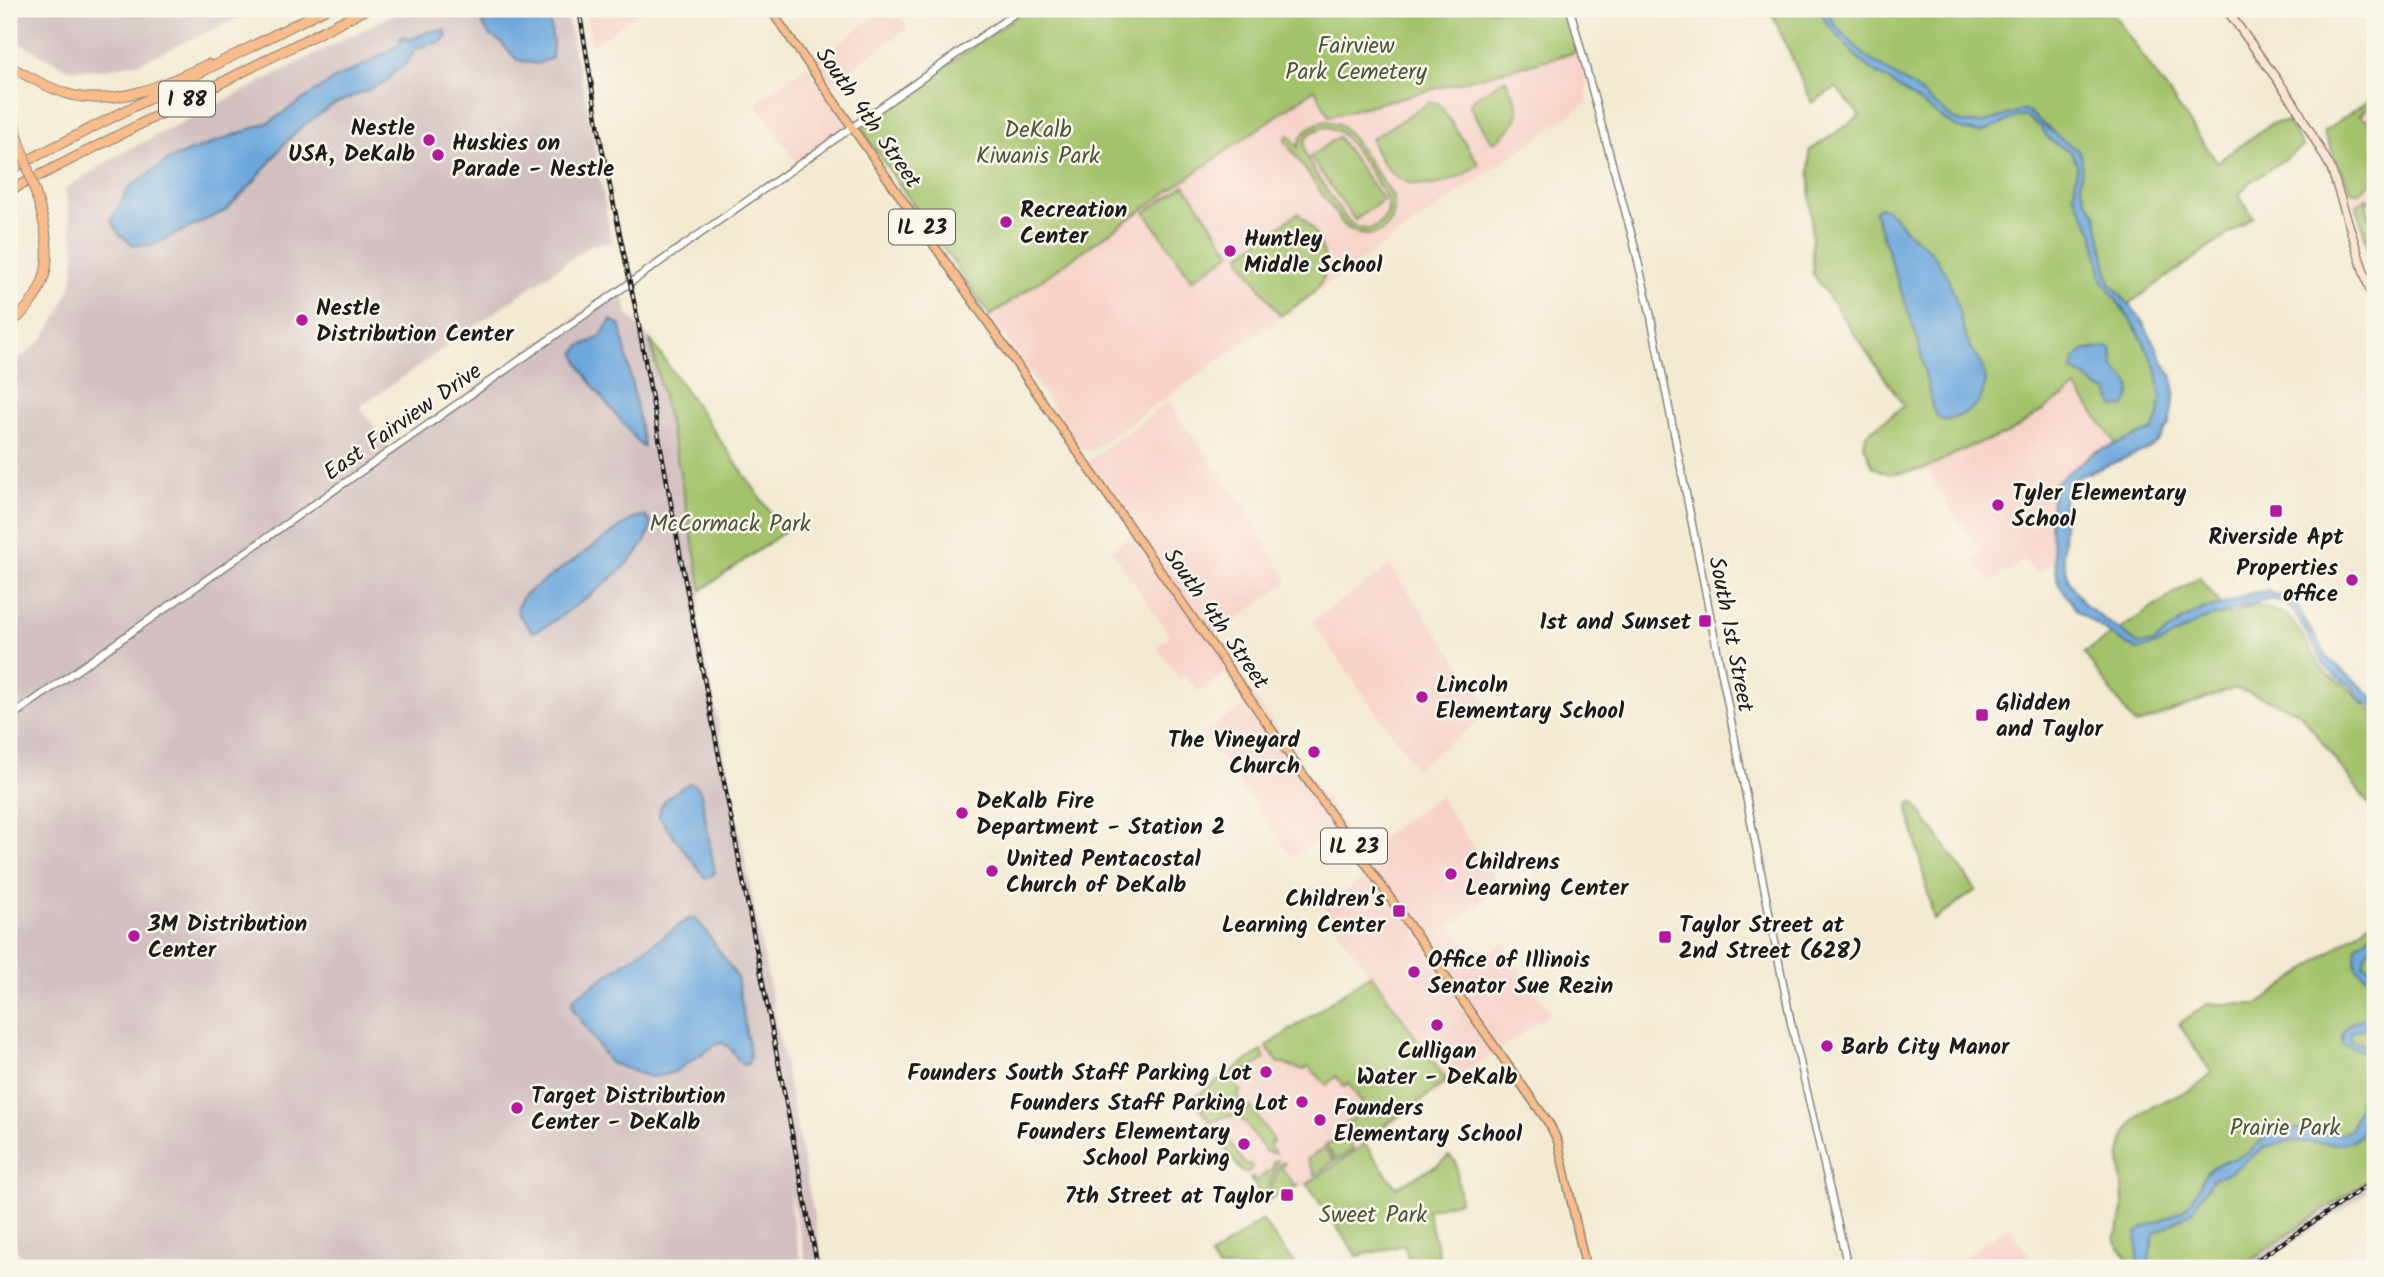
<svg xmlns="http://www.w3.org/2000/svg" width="2384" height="1277" viewBox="0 0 2384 1277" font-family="Kalam,sans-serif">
<rect width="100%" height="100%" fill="#fbf7ec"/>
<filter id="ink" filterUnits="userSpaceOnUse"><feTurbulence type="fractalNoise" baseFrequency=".0143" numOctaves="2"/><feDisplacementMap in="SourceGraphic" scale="14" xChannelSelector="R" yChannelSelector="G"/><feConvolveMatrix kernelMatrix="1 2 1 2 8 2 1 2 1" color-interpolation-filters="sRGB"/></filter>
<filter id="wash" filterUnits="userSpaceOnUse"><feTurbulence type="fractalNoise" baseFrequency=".00686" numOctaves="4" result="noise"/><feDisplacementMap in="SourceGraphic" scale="28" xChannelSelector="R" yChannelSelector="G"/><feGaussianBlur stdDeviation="1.57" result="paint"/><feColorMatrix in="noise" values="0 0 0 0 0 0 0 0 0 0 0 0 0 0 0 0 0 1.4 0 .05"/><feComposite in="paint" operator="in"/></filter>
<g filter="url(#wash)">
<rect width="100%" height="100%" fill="#f3ead2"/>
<path fill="#f7d1c7" d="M584 9H644L592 45Z
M886 9H895L908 28 826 86 810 63Z
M1577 52 1587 87V103L1091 450 1082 449 990 316 1315 89 1329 116Z
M807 66 849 126 797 163 756 103Z
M2375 96V277L2349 186 2323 132Z
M2076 387 2117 445 2093 453 2053 484 2050 525 2055 561 2038 573 2024 560 1990 583 1973 561 1980 554 1977 547 1946 503 1927 468 1974 445 2007 434Z
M1168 402 1245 508 1288 582 1213 637 1362 851 1439 796 1501 887 1452 925 1477 961 1502 943 1551 1013 1307 1184 1281 1195 1266 1204 1190 1099 1370 975 1323 908 1367 876 1333 829 1293 857 1203 734 1247 704 1225 673 1198 692 1186 676 1180 679 1156 646 1170 636 1112 550 1133 535 1084 464Z
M1390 566 1493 711 1416 767 1312 622Z
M2009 1226 2037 1268H1968L1963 1258Z"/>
<path fill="#d2bfc0" d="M9 9H258L141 62 101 70 68 69 9 37Z
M403 9H565L586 101 612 242 592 244 360 407 390 448 621 285 628 314 650 339 661 386 702 590 698 617 824 1268H807L791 1192 790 1205 802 1268H29L9 1239V360L23 356 42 340 57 318 72 284 75 250 65 189 113 158Z
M2375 1175V1187L2255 1268H2238Z"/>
<path fill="#a3c36b" stroke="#607044" stroke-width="2" fill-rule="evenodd" d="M1027 9H1566L1577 52 1329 116 1315 89 990 316 861 129 869 120Z
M1770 9H2110L2217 162 2272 123 2287 122 2303 147 2249 183 2239 195 2253 217 2123 308C2145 343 2177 388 2153 430L2117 445 2076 388 2007 434 1974 445 1924 469 1889 474 1873 467 1864 445 1866 434 1904 406 1813 274 1809 151 1860 116 1836 87 1812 103Z
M1505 79C1524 109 1523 122 1493 143L1470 107 1471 101Z
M2375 96 2369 103 2370 106 2360 115 2363 119H2367L2375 133V180L2359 192H2352L2323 132Z
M1430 102 1439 104 1479 164C1437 196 1390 195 1371 139Z
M1326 121 1339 124 1349 133 1393 197C1401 230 1368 248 1343 224L1284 139 1289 135 1298 147C1301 131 1311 124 1326 121ZM1328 127C1333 129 1338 130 1342 134 1351 143 1388 195 1388 206 1389 212 1385 220 1379 224 1374 229 1366 230 1359 228 1346 224 1336 203 1328 192 1315 172 1282 134 1328 127Z
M1338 137 1383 200 1355 220 1310 157Z
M1185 185 1231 253 1192 280 1145 212Z
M2366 198 2370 200 2366 203 2375 235V274L2357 206Z
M1298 213C1319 232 1339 270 1312 294 1303 302 1291 309 1280 316L1241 260V254Z
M650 339 784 532 702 590 679 469Z
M2199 577 2230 616 2255 605 2287 615 2302 635 2324 672 2344 684 2370 710 2375 712V812L2299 712 2264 698 2234 688 2135 725 2084 653Z
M1914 802 1976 890 1934 920 1908 808 1910 803Z
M2375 919V1175L2238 1268H2132L2114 1238C2119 1228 2123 1218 2123 1207 2124 1180 2113 1153 2129 1128 2149 1095 2196 1099 2211 1072L2179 1024 2207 1004H2259Z
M1371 974 1447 1081 1360 1143 1346 1124 1366 1109 1348 1083 1344 1086 1336 1076 1327 1085 1308 1066 1304 1070 1279 1063 1266 1047Z
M1261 1051 1265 1059 1240 1076 1241 1079 1235 1083 1241 1092 1237 1095 1241 1101 1237 1116H1225L1211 1123 1193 1098Z
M1242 1103 1245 1111 1251 1107 1274 1141 1269 1145 1275 1153 1266 1152 1245 1122 1238 1117Z
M1223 1127 1228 1133 1226 1137 1245 1164H1250L1253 1168 1246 1173 1242 1172 1217 1136V1130Z
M1344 1136 1353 1149 1336 1160 1325 1145Z
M1365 1144 1396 1187 1436 1166 1449 1156 1456 1162 1460 1201 1427 1210 1442 1268H1411L1404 1245 1357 1256 1307 1184Z
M1324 1148 1334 1161 1315 1175 1307 1159Z
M1278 1160 1265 1200 1250 1179 1253 1177 1255 1181 1273 1168V1162Z
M1283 1162 1285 1164 1281 1167 1293 1183 1299 1185 1268 1200 1280 1164Z
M1262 1220 1297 1268H1218L1210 1257Z"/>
<path fill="#6da8dd" stroke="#44627c" stroke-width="2" d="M485 9H548L553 43 552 58 536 64 517 60 500 41 489 35 480 19Z
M1820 9H1826L1836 26 1864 55 1917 90 1952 118 1964 123H1983L2022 110 2030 113 2061 139 2079 151 2082 159 2081 183 2085 198 2096 214 2110 283 2140 317 2171 375 2175 391 2169 425 2159 440 2149 449 2078 477 2070 484 2064 500 2063 557 2070 583 2086 606 2139 644 2153 643 2183 620 2203 609 2219 606 2251 593 2268 591 2295 603 2329 659 2375 698V709L2360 699 2350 685 2327 669 2294 612 2285 604 2271 599 2202 620 2157 645 2138 650 2125 644 2077 611 2058 583 2050 525 2053 484 2093 453 2153 430 2159 417 2161 398 2156 367 2138 332 2102 279 2093 231 2074 196 2077 164 2071 152 2056 144 2048 138 2041 127 2026 117H2017L1980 133 1957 128 1861 62 1827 23Z
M444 30 447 36 441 42 416 48 407 63 393 73 386 82 333 105 300 128 285 143 252 184 225 211 153 245H134L120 235 111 220 130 187 170 159 269 122 334 79 364 65 397 46 401 43 400 38 404 36 409 40 430 31Z
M1879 207C1894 210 1897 221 1907 231 1912 236 1918 239 1923 244 1950 268 1957 302 1965 335 1970 353 1986 362 1985 383 1983 401 1975 408 1961 415 1945 422 1940 425 1932 407L1918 341 1874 211Z
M611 320 620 325 622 332 644 447 641 446C624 423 582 378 575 353L580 346 599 338Z
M2106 347 2111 349C2114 355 2112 359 2114 366 2117 378 2141 378 2125 406L2114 407 2108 392C2091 388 2092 377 2072 371L2074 359 2083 351Z
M645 516 651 523C650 559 571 609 543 628L533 632 518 614 517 607 524 595 628 522 637 517Z
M689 783 696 785 701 793 715 873 706 879 659 817C658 800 676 792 689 783Z
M690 918 696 919 705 930 737 977 750 1055 748 1064 742 1065 729 1047 720 1042 674 1072 661 1076 649 1077 610 1063 573 1009 572 1002 574 998Z
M2375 931V942L2368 950 2363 964 2375 970V980C2354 971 2354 969 2356 946Z
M2375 1016V1025L2351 1032V1041L2369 1045 2375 1054V1087L2368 1099 2362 1133 2353 1141 2338 1144 2289 1141 2265 1147 2230 1173 2213 1178 2192 1212 2154 1234 2149 1259 2151 1268H2139L2136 1232C2149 1224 2174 1217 2185 1208 2196 1198 2198 1182 2208 1171 2219 1160 2235 1160 2247 1153 2259 1146 2263 1134 2276 1130 2298 1123 2328 1142 2351 1129L2363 1094 2371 1080 2373 1066 2364 1052 2342 1044C2340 1022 2358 1019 2375 1016Z"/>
</g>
<g filter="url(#ink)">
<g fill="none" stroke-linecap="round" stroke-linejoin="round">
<defs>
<path id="tertiary" d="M1570 9 1633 240 1650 312 1791 1023 1848 1268
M9 718 1021 9"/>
<path id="secondary" d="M2226 9 2294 103 2331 168 2375 307"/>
<path id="primary" d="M770 9 1195 621 1550 1125 1558 1142 1586 1268"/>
<path id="motorway" d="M9 66C28 76 47 88 68 94 116 108 165 84 208 64
M9 106 22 150
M9 170 325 9
M9 191 366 9
M9 325C55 289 53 248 37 198"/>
</defs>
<use href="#tertiary" stroke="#888377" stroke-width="9"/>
<use href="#secondary" stroke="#888377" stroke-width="10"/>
<use href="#primary" stroke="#888377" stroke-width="10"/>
<use href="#motorway" stroke="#888377" stroke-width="11"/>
<use href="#tertiary" stroke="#fff" stroke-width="6"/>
<use href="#secondary" stroke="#fde4d0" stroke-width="7"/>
<use href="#primary" stroke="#f9bc8a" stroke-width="7"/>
<use href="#motorway" stroke="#f9bc8a" stroke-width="9"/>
<defs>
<path id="rail" d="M579 9 602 148 637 316 683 570 818 1268
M2245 1268 2375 1180"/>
</defs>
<use href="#rail" stroke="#1c1c1c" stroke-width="4.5"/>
<use href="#rail" stroke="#fbf7ec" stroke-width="2" stroke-dasharray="5" stroke-linecap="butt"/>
<defs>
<path id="motorway-bridge" d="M22 150 37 198"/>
</defs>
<use href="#motorway-bridge" stroke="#888377" stroke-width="11" stroke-linecap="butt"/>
<use href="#motorway-bridge" stroke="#f9bc8a" stroke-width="9"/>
</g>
</g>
<g fill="#b5179e" stroke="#fbf7ec" stroke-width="2.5">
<circle cx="429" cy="140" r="7"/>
<circle cx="438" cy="155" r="7"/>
<circle cx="1006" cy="222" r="7"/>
<circle cx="1230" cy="251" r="7"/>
<circle cx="302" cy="320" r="7"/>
<circle cx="1998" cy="505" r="7"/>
<rect x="2269" y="504" width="14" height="14" rx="3.5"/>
<circle cx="2352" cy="580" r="7"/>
<rect x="1698" y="614" width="14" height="14" rx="3.5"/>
<circle cx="1422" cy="697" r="7"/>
<rect x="1975" y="708" width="14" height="14" rx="3.5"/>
<circle cx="1314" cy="752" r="7"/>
<circle cx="962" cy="813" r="7"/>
<circle cx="992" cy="871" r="7"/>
<circle cx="1451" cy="874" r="7"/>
<rect x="1392" y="904" width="14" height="14" rx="3.5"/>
<circle cx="134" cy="936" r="7"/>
<rect x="1658" y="930" width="14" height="14" rx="3.5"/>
<circle cx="1414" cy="972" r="7"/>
<circle cx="1437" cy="1025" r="7"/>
<circle cx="1827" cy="1046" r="7"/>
<circle cx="1266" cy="1072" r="7"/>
<circle cx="1302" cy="1102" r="7"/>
<circle cx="517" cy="1108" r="7"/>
<circle cx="1320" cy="1120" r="7"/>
<circle cx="1244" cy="1144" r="7"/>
<rect x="1280" y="1188" width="14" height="14" rx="3.5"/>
</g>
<g text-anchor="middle" stroke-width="5" stroke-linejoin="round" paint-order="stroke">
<g fill="#fbf7ec" stroke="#5f5e5a" stroke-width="2">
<rect x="159" y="81.5" width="56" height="35" rx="5"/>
<rect x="889" y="209.5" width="66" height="35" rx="5"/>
<rect x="1321" y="828.5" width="66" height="35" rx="5"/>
</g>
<g font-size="21" font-weight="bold" fill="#1c1c1c">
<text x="187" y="106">I 88</text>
<text x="922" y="234">IL 23</text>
<text x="1354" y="853">IL 23</text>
</g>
<g font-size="23" fill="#4b5638" stroke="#fbf7ec">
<text x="1356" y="53">Fairview<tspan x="1356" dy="26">Park Cemetery</tspan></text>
<text x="1038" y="137">DeKalb<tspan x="1038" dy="26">Kiwanis Park</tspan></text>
<text x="730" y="531">McCormack Park</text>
<text x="2285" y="1135">Prairie Park</text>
<text x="1373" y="1222">Sweet Park</text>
</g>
<g font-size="23" fill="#1c1c1c" stroke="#fbf7ec">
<text transform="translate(869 117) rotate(55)" y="8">South 4th Street</text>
<text transform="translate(402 421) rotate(-35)" y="8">East Fairview Drive</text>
<text transform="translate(1217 618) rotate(55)" y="8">South 4th Street</text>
<text transform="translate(1732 634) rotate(79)" y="8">South 1st Street</text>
</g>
<g font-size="23" font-weight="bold" fill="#1c1c1c" stroke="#fbf7ec" text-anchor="start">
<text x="415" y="135" text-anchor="end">Nestle<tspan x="415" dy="26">USA, DeKalb</tspan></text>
<text x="452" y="150">Huskies on<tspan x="452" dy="26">Parade - Nestle</tspan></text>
<text x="1020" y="217">Recreation<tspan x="1020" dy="26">Center</tspan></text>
<text x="1244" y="246">Huntley<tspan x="1244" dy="26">Middle School</tspan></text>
<text x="316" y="315">Nestle<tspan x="316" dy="26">Distribution Center</tspan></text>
<text x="2012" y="500">Tyler Elementary<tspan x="2012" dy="26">School</tspan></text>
<text x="2276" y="544" text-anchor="middle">Riverside Apt</text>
<text x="2338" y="575" text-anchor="end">Properties<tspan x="2338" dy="26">office</tspan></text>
<text x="1691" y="629" text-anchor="end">1st and Sunset</text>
<text x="1436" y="692">Lincoln<tspan x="1436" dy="26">Elementary School</tspan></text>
<text x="1996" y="710">Glidden<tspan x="1996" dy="26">and Taylor</tspan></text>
<text x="1300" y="747" text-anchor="end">The Vineyard<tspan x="1300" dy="26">Church</tspan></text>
<text x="976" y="808">DeKalb Fire<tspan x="976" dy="26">Department - Station 2</tspan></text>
<text x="1006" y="866">United Pentacostal<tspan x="1006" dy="26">Church of DeKalb</tspan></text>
<text x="1465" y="869">Childrens<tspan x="1465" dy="26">Learning Center</tspan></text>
<text x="1385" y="906" text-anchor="end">Children's<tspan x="1385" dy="26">Learning Center</tspan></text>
<text x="148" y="931">3M Distribution<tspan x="148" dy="26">Center</tspan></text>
<text x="1679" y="932">Taylor Street at<tspan x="1679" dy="26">2nd Street (628)</tspan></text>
<text x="1428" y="967">Office of Illinois<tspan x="1428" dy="26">Senator Sue Rezin</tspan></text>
<text x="1841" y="1054">Barb City Manor</text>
<text x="1437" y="1058" text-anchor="middle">Culligan<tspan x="1437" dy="26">Water - DeKalb</tspan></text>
<text x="1252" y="1080" text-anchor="end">Founders South Staff Parking Lot</text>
<text x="531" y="1103">Target Distribution<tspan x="531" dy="26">Center - DeKalb</tspan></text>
<text x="1288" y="1110" text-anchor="end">Founders Staff Parking Lot</text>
<text x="1334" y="1115">Founders<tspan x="1334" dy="26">Elementary School</tspan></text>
<text x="1230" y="1139" text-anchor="end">Founders Elementary<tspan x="1230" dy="26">School Parking</tspan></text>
<text x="1273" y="1203" text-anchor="end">7th Street at Taylor</text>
</g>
</g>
<rect width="2384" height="1277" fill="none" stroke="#fbf7ec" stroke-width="35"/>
</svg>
